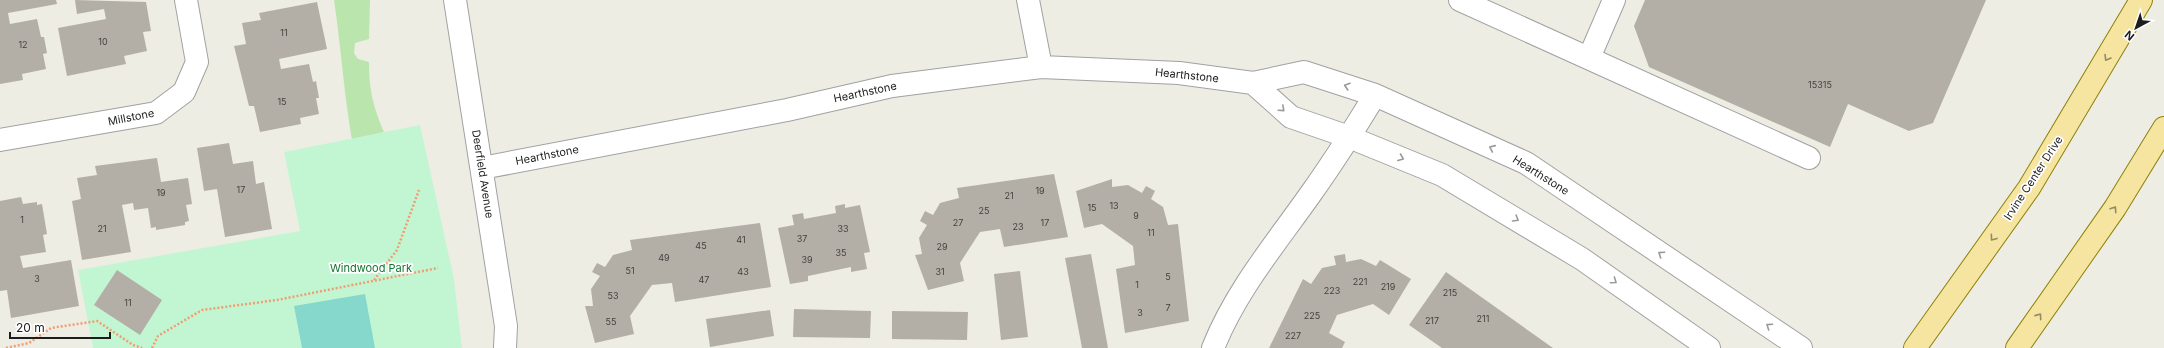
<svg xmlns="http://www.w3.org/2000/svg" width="2164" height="348" viewBox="0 0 2164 348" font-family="Inter,sans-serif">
<rect width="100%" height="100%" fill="#eeede3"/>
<path fill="#bae5ac" d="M334 0H370L369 39 355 43 354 53 358 59 369 62C369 90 373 106 384 132L352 140C344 94 341 47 334 0Z"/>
<path fill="#c2f6d3" d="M420 125 454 279 462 348H93L78 270 300 231 284 152Z"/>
<path fill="#86d8cc" d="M365 294 375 348H302L294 306Z"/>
<path fill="#b3afa6" d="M0 0H56L57 4 8 13 10 24 37 19 41 37H44L47 53 43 54 46 69 22 74 23 80 0 84Z
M75 0 146 2 151 31 143 32 147 51 124 56 126 64 67 76 58 28 106 19 104 9 77 14Z
M1645 0H1986L1933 123 1909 131 1848 104 1830 147 1649 67 1634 26Z
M317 2 327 49 279 59 281 69 309 64 313 82 316 81 319 98H316L319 114 300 118 301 124 260 132 254 106H249L234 46 246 44 242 23 261 20 259 13Z
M229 143 233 164 253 161 256 184 264 182 272 229 225 237 217 189 204 191 197 148Z
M157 158 161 182 188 178 192 204 186 205 189 221 185 222V225L156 230V227L151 228 148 208 134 210 133 203 122 205 131 252 82 260 72 201 81 199 77 178 97 175 95 166Z
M1054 174 1068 237 1004 247 1000 229 980 232 960 263 964 281 928 290 915 255 922 254 919 238 927 225 920 221 925 211 933 215 940 203 959 198 957 188Z
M1112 179V187L1128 185 1142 193 1146 186 1155 191 1151 199 1163 207 1168 225 1178 224 1189 321 1125 333 1116 269 1135 265 1133 246 1102 224 1084 228 1076 191Z
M21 197 23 204 37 202V205L42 204 47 234 43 235 46 252 20 256 23 268 71 260 79 306 11 318 7 290 0 291V201Z
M845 204V208L860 205 870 252 864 253 867 269 851 272V267L808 276V281L790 284 778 228 794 225 792 215 803 213 804 219 836 213 835 206Z
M760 223 771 287 675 302 672 283 652 285 630 316 634 334 595 343 585 306H593L591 289 600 276 592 272 597 263 605 267 613 255 632 250 630 240Z
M1091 254 1108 348H1082L1065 258Z
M1345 254 1346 262 1361 259 1376 266 1380 260 1411 279 1389 315 1373 304 1337 315 1329 333 1345 342 1342 348H1269L1303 279 1311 284 1322 268 1336 265 1334 256Z
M117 270 162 300 140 335 94 305Z
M1020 271 1028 337 1001 340 994 274Z
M1446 272 1553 348H1442L1409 325Z
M794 309 871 311 870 338 793 337Z
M770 310 774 336 710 347 706 319Z
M892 311 968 312 967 340 892 339Z"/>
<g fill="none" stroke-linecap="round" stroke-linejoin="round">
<defs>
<path id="minor" d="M455 0 506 326 505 348
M1028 0 1041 67
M1460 0 1809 158
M1589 58 1614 0
M1253 83 1291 117 1349 137 1442 175 1582 259 1709 348
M0 140 156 113 184 92 197 62 186 0
M482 168 787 110 892 86 1041 67 1179 73 1253 83 1304 72 1375 95 1526 163 1801 348
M1213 348C1236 290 1277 242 1312 192 1334 161 1355 128 1375 95"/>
<path id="major" d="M1915 348 2029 188 2141 0
M2017 348 2115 208 2164 128"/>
</defs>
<use href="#minor" stroke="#a1a1a1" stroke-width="24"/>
<use href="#major" stroke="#8d8109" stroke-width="24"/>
<path stroke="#f19c71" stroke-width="2.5" stroke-dasharray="2 2" stroke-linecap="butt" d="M374 280 397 250 419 190
M6 348 29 343 51 328 97 321 133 345 142 348
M152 348 158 336 202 310 277 300 438 268"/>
<use href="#minor" stroke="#fff" stroke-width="22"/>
<use href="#major" stroke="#f6e5a0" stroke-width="22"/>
</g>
<defs><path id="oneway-chevron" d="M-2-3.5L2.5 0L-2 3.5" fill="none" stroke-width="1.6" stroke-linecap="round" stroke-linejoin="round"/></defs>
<g stroke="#948b65">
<use href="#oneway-chevron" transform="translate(2107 58) rotate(121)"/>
<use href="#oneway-chevron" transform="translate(2114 209) rotate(-56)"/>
<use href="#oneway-chevron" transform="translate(1993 238) rotate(126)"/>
<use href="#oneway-chevron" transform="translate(2039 316) rotate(-55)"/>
</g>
<g stroke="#999">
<use href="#oneway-chevron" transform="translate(1347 86) rotate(-162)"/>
<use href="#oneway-chevron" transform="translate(1282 109) rotate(42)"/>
<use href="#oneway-chevron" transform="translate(1492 148) rotate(-156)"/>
<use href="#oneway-chevron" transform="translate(1401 158) rotate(22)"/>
<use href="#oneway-chevron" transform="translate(1516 219) rotate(31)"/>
<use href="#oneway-chevron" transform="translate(1661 254) rotate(-146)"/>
<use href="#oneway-chevron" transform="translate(1614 281) rotate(35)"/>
<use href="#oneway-chevron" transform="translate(1769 326) rotate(-146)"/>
</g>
<g text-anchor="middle" stroke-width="3.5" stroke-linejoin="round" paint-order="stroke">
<g font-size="9" fill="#42423f">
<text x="284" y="36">11</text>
<text x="103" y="45">10</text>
<text x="23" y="48">12</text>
<text x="1820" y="88">15315</text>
<text x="282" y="105">15</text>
<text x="241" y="193">17</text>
<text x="1040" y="194">19</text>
<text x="161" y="196">19</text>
<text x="1009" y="199">21</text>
<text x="1114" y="209">13</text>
<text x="1092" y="211">15</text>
<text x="984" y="214">25</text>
<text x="1136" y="219">9</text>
<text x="22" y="223">1</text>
<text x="958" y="226">27</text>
<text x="1045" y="226">17</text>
<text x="1018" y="230">23</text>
<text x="102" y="232">21</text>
<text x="843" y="232">33</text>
<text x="1151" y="236">11</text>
<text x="802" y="242">37</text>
<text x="741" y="243">41</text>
<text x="701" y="249">45</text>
<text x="942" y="250">29</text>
<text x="841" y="256">35</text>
<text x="664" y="261">49</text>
<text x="807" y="263">39</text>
<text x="630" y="274">51</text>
<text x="743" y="275">43</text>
<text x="940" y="275">31</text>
<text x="1168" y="280">5</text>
<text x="37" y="282">3</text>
<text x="704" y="283">47</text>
<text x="1360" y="285">221</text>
<text x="1137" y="288">1</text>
<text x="1388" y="290">219</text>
<text x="1332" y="294">223</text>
<text x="1450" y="296">215</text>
<text x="613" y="299">53</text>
<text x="128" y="306">11</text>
<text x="1168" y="311">7</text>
<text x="1140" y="316">3</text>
<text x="1312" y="319">225</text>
<text x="1483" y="322">211</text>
<text x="1432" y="324">217</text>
<text x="611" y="325">55</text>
<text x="1293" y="339">227</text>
</g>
<g font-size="11" fill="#1d1d1d" stroke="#fff">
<text transform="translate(1187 75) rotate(6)" y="4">Hearthstone</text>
<text transform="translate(865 92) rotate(-12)" y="4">Hearthstone</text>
<text transform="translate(131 117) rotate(-11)" y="4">Millstone</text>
<text transform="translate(547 155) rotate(-11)" y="4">Hearthstone</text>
<text transform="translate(483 174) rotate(81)" y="4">Deerfield Avenue</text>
<text transform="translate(1541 175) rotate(32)" y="4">Hearthstone</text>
<text transform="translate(2033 178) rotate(-57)" y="4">Irvine Center Drive</text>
</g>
<g font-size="11" fill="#127431" stroke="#fff">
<text x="371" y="272">Windwood Park</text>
</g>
</g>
<g transform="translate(2136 28) rotate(220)" stroke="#ffffff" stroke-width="3" paint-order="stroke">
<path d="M0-3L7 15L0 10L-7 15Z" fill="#1d1d1d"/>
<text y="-6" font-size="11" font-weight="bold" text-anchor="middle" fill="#1d1d1d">N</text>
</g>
<path d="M10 332v6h100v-6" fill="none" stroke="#1d1d1d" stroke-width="2"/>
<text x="16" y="332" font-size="12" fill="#1d1d1d" stroke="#ffffff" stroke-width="3" paint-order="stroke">20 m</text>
</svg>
